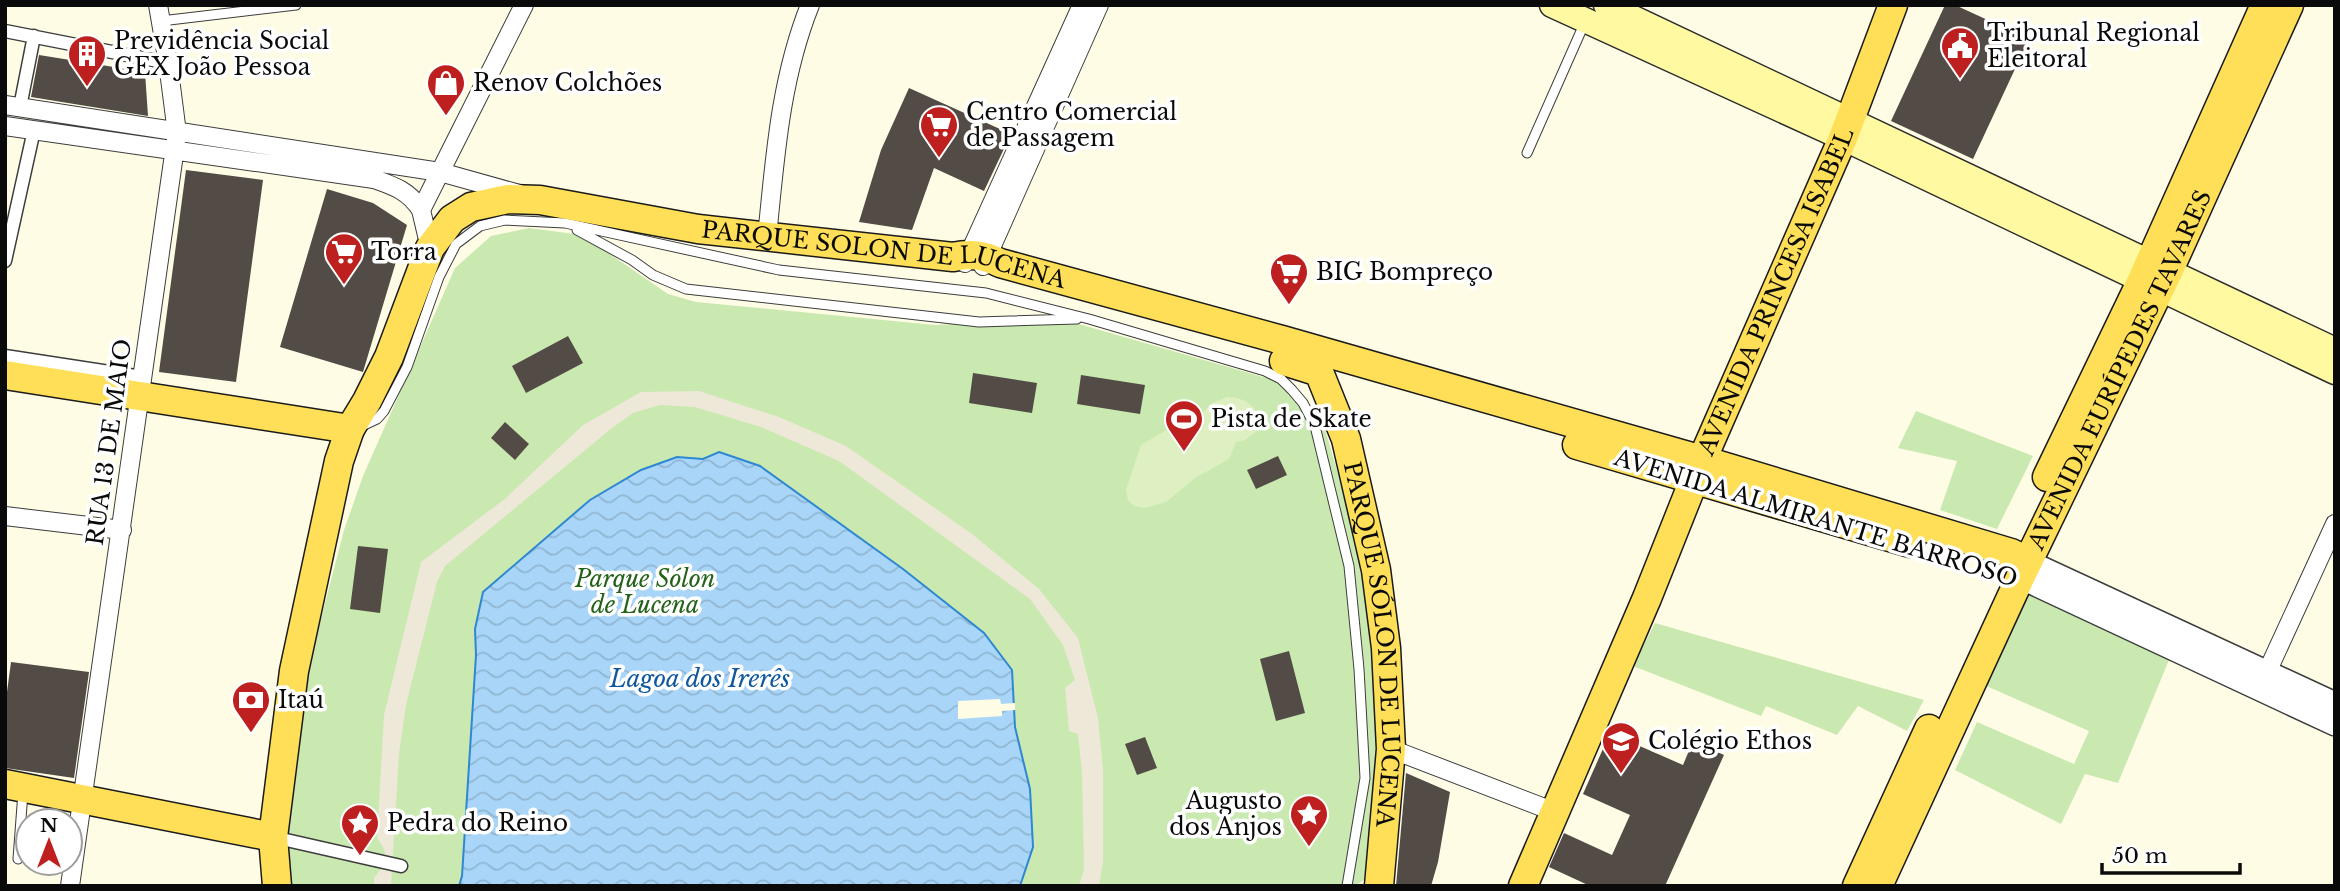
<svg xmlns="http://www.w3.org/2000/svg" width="2340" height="891" viewBox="0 0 2340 891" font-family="'Libre Baskerville',serif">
<defs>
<pattern id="water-waves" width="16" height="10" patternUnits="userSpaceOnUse" patternTransform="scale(1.75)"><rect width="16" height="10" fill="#a9d6f8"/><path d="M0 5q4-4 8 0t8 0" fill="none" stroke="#90b6d3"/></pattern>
</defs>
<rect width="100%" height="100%" fill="#fffce6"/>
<path fill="#cae9b0" d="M529 228 582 235 668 294 696 302 935 325 1058 318 1291 385 1324 426 1366 569 1378 671V776L1364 880 1354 886H291L285 810 302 692 344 530 363 476 455 268 491 236Z
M1916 411 2033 456 1997 529 1940 510 1957 461 1898 448Z
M2026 590 2169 660 2118 783 2085 774 2061 824 1955 770 1977 722 2074 764 2089 731 1984 685Z
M1655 623 1924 700 1907 731 1858 706 1837 735 1766 706 1761 716 1633 666Z"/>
<path fill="#def0c2" d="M1227 397C1247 397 1264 410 1256 432L1245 440 1236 442 1229 459 1195 478 1166 502 1145 508 1134 506 1128 500 1126 490 1141 445 1165 431 1186 430 1212 403Z"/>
<path fill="#ede8d7" d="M699 391 779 417 846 446 972 534 1039 589 1078 638 1098 718 1103 770V862L1099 886H1079L1084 869 1082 773 1078 734 1069 731 1065 688 1075 680 1063 645 1030 599 839 461 761 427 695 407 660 405 633 413 612 428 445 566 437 582 406 705 399 754 391 886H374V878L384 865 386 857 383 847 377 838 384 715 421 562 506 498 583 425 641 392Z"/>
<path fill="url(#water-waves)" stroke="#2e87d2" stroke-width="2" d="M719 452 760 466 903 569 984 633 1012 670 1015 727 1030 789 1033 847 1020 886H459L462 876 476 655 475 629 483 592 590 500 641 470 677 457 703 459Z"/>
<path fill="#fffce6" d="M1000 699 1001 704 1015 703V710L1002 711V716L958 719V701Z"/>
<path fill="#524b46" d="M1945 5H1955L2029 39 1973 159 1891 121Z
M39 55 145 72 148 116 31 97Z
M909 88 1011 134 984 191 934 168 912 230 859 222 881 150Z
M186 170 263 180 236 382 159 372Z
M327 189 373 203 407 225 363 372 280 347Z
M568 336 583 363 526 393 512 366Z
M973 373 1037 383 1032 413 969 403Z
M1081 375 1145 385 1140 414 1077 404Z
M505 422 529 444 515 460 491 438Z
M1278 456 1287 475 1256 489 1247 470Z
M358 546 388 549 380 613 350 609Z
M1289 651 1305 713 1276 721 1260 659Z
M11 662 89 672 74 778 5 768V707Z
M1610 733 1683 765 1693 741 1724 755 1665 886H1590L1549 867 1564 833 1612 855 1630 815 1583 794Z
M1145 737 1157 768 1137 775 1125 744Z
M1406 773 1450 792 1438 862 1431 886H1396Z"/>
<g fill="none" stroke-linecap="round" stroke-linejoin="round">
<defs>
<path id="service" d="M161 21 296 5
M1527 153 1585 22
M577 230 632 260 653 275 686 289 979 322 1077 319
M360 427 377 419 384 411 407 367 439 277 456 244 480 226 505 220 565 223 779 270 986 293 1089 319 1265 371 1281 379 1292 390 1303 403 1315 426 1349 566 1359 669 1365 778 1347 886
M18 859 23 792"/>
<path id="pedestrian" d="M5 31 168 63
M20 107 34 36
M5 261 34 130
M5 356 142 377
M273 837 401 866"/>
<path id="minor" d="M5 105 440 172 519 194
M5 126 374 179C394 186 409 191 421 210
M767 237C775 158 780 80 810 5
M430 248 421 210 524 5
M965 263 1082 5
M983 266 1099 5
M5 516 122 530
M2262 683 2335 524
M1391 749 1555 812
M70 886 177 133 168 63 158 5"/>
<path id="tertiary" d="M2028 561 2335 703
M2020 578 2335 725"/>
<path id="secondary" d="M1552 5 1843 138 2335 372
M1606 5 2335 350"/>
<g id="primary">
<path id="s1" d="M1284 361 1319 372 1346 439 1376 570 1386 648 1391 749 1379 886"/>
<path d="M5 375 350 429"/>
<path d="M1577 445 1910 543"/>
<path d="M2047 477 2142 280 2265 5"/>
<path d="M5 784 273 837"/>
<path id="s2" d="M277 886 273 837 294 671 339 461 350 429 367 401 389 357 430 248 452 219 471 207 508 199 540 200 698 229 953 257C971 253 984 255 1000 263L1282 340 1702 460 2011 553 2028 561"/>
<path id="s3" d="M1523 886 1647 598 1702 460 1843 138 1893 5"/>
<path d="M1857 886 1929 729"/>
<path id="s4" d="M1878 886 2020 578 2169 270 2289 5"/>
</g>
</defs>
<use href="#service" stroke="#3d3d3d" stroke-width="11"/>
<use href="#pedestrian" stroke="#3d3d3d" stroke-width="15"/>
<use href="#minor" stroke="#3d3d3d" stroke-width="20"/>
<use href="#tertiary" stroke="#3d3d3d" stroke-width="24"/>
<use href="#secondary" stroke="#2c2c2c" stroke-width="27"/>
<use href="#primary" stroke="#1b1b1b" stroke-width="31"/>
<use href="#service" stroke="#fff" stroke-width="9"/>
<use href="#pedestrian" stroke="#fff" stroke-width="12"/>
<use href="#minor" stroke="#fff" stroke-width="18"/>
<use href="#tertiary" stroke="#fff" stroke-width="21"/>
<use href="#secondary" stroke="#fffaa1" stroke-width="24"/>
<use href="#primary" stroke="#fedf57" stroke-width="28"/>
</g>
<defs>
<symbol id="civic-pin" viewBox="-11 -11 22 30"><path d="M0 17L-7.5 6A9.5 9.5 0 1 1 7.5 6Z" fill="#bd201e" stroke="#fff"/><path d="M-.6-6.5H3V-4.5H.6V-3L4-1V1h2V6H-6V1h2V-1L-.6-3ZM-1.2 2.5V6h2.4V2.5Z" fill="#fff"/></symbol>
<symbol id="building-pin" viewBox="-11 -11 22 30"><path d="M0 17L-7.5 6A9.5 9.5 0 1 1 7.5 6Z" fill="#bd201e" stroke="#fff"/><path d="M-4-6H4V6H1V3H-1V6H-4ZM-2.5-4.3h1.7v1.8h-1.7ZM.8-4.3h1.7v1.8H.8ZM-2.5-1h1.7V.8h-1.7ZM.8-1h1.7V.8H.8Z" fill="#fff"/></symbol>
<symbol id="shop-pin" viewBox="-11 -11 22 30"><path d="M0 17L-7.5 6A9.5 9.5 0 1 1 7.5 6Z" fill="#bd201e" stroke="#fff"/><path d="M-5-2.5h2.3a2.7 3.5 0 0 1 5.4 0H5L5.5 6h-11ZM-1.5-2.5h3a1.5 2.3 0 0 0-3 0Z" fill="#fff"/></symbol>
<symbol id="supermarket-pin" viewBox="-11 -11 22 30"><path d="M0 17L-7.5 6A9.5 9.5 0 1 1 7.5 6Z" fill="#bd201e" stroke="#fff"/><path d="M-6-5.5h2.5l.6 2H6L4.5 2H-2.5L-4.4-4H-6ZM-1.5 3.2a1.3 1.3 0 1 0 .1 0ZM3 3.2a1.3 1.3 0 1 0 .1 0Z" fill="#fff"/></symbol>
<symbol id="stadium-pin" viewBox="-11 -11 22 30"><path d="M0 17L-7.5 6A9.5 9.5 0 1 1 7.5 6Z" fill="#bd201e" stroke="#fff"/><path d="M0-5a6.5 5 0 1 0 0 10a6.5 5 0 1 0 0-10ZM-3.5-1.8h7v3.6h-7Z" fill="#fff"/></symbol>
<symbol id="bank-pin" viewBox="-11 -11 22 30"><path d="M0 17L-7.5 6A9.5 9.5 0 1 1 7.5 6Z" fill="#bd201e" stroke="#fff"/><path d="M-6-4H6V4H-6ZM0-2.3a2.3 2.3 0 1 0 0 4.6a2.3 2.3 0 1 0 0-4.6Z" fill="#fff"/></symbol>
<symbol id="school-pin" viewBox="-11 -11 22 30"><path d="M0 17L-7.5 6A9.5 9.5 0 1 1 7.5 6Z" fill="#bd201e" stroke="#fff"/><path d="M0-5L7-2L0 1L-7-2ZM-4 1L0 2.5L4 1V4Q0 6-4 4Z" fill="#fff"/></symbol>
<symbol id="sight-pin" viewBox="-11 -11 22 30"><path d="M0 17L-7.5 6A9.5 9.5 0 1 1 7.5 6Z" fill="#bd201e" stroke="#fff"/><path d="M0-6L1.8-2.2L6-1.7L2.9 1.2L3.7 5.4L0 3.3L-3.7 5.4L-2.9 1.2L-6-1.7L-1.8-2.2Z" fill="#fff"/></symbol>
</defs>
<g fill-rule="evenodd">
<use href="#civic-pin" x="1938" y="24" width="44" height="60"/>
<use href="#building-pin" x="65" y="32" width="44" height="60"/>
<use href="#shop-pin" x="424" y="61" width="44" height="60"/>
<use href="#supermarket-pin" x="917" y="103" width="44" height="60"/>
<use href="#supermarket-pin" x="322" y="230" width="44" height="60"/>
<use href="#supermarket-pin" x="1267" y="250" width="44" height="60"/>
<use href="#stadium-pin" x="1162" y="397" width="44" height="60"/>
<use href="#bank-pin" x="229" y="678" width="44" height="60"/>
<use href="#school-pin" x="1599" y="719" width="44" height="60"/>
<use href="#sight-pin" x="1287" y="792" width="44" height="60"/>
<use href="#sight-pin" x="338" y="801" width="44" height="60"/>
</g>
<g text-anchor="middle" stroke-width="7" stroke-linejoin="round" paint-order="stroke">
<g font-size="23" fill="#0a0a0a" stroke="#fff" text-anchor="start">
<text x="1987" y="41">Tribunal Regional<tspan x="1987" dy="26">Eleitoral</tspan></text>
<text x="114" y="49">Previdência Social<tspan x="114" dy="26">GEX João Pessoa</tspan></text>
<text x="473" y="91">Renov Colchões</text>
<text x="966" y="120">Centro Comercial<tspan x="966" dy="26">de Passagem</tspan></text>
<text x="371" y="260">Torra</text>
<text x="1316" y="280">BIG Bompreço</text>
<text x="1211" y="427">Pista de Skate</text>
<text x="278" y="708">Itaú</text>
<text x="1648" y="749">Colégio Ethos</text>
<text x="1282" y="809" text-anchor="end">Augusto<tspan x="1282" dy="26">dos Anjos</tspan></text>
<text x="387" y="831">Pedra do Reino</text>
</g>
<g font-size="23" fill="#0a0a0a" stroke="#fff">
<text dy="8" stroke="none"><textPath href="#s2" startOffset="1141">PARQUE SOLON DE LUCENA</textPath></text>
<text dy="8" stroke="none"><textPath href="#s3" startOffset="646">AVENIDA PRINCESA ISABEL</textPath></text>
<text dy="8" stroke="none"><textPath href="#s4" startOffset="570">AVENIDA EURÍPEDES TAVARES</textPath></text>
<text transform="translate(109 442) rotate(-82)" y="8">RUA 13 DE MAIO</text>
<text transform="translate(1816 518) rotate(17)" y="8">AVENIDA ALMIRANTE BARROSO</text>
<text dy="8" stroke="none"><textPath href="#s1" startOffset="317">PARQUE SÓLON DE LUCENA</textPath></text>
</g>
<g font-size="23" font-style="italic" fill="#246219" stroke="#fff">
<text x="645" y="587">Parque Sólon<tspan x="645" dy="26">de Lucena</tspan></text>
</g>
<g font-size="24" font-style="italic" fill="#10589e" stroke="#fff">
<text x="700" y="687">Lagoa dos Irerês</text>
</g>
</g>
<rect width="2340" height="891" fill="none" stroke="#0a0a0a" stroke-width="14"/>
<g transform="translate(49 842)"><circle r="33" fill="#ffffff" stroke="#9d9d9d" stroke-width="2"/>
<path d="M0-5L12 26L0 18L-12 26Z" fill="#bd201e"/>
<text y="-10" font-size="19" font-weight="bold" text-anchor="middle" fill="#0a0a0a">N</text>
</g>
<path d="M2102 863v10h138v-10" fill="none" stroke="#0a0a0a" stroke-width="3.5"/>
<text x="2112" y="863" font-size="21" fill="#0a0a0a" stroke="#ffffff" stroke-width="5" paint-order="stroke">50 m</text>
</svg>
